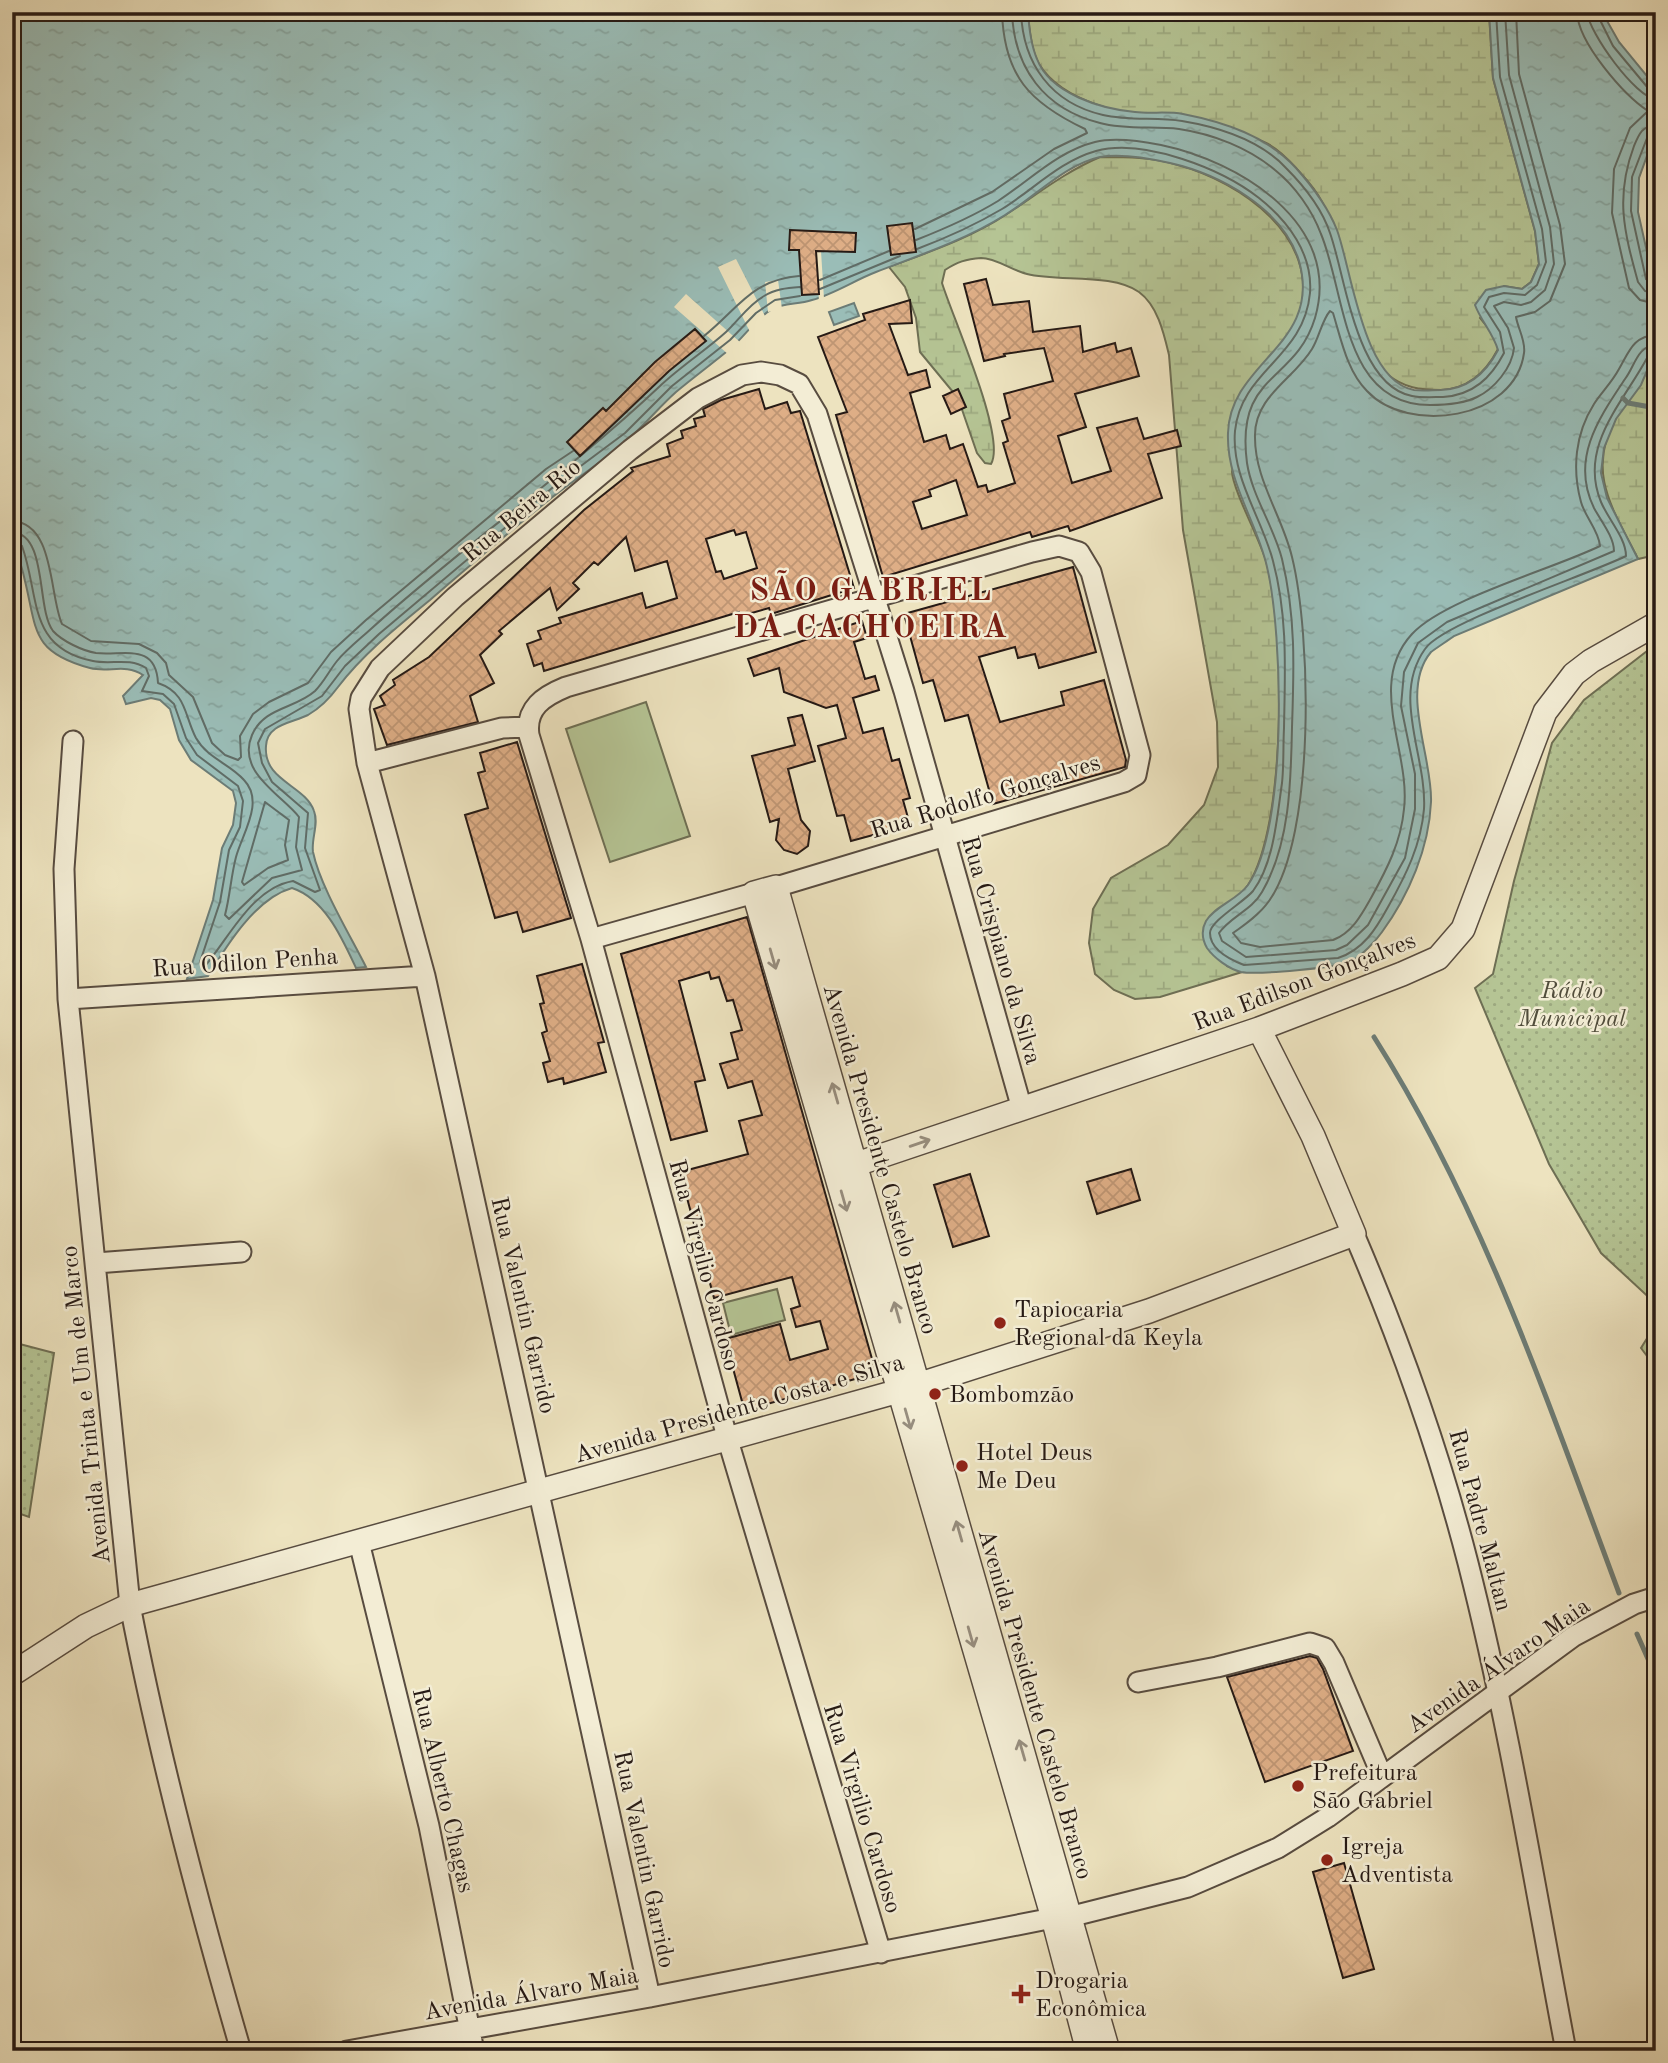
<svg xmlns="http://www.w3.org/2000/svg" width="1668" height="2063" viewBox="0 0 1668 2063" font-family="'Old Standard TT',serif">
<defs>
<pattern id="wetland-marsh" width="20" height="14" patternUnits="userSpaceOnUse" patternTransform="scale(1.75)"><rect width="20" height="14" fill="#b5c494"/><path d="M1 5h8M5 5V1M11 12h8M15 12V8" fill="none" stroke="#9ca87f"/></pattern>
<pattern id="park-dots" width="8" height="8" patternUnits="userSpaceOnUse" patternTransform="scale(1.75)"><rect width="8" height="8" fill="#b5c494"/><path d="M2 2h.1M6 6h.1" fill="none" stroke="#9ca87f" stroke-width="1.8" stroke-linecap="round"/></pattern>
<pattern id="water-ripples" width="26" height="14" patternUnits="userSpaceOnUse" patternTransform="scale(1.75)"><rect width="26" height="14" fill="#9abdb7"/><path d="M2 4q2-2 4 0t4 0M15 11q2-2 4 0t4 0" fill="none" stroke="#85a29c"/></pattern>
<pattern id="building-cross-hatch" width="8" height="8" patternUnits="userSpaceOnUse" patternTransform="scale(1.75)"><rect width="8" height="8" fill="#deae86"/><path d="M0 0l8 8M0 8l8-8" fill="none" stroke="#be9573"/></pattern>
</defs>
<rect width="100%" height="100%" fill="#ede3bf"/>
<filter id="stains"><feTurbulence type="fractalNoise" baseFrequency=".00286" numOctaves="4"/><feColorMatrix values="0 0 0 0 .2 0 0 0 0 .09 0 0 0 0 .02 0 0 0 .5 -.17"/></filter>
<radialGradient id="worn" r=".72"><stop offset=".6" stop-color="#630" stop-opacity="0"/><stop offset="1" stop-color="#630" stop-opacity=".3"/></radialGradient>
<path fill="#b5c494" stroke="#6e6f54" stroke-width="2" d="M646 702 690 836 610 862 566 729Z
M777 1289 785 1320 731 1335 723 1303Z"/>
<path fill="url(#wetland-marsh)" stroke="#6e6f54" stroke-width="2" d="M1028 12H1489L1493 78 1535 231 1539 264 1531 282 1522 289 1504 286 1480 318 1494 335 1498 349C1486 372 1469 389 1441 390 1420 390 1404 388 1387 374 1359 351 1342 240 1322 202 1316 189 1306 179 1296 168 1288 159 1276 147 1264 142 1202 115 1077 126 1039 64 1031 50 1029 28 1028 12Z
M1100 157C1127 157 1152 157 1178 165 1241 182 1320 237 1300 312 1295 331 1280 341 1272 357 1267 369 1232 464 1232 472 1233 490 1260 540 1266 561 1285 629 1287 825 1248 885 1241 896 1228 905 1216 912L1227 966 1242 972 1160 997 1135 999 1114 990 1095 974 1089 943 1093 909 1111 878 1168 845 1204 805 1218 767 1217 722 1183 530 1169 355C1164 334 1158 306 1139 292 1112 273 1059 282 1027 274 1011 270 996 258 981 258 966 259 957 262 945 270L942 283C952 316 1007 438 991 464L985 463 977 453 958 398 920 352 916 318 905 287 889 267C929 252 971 238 1007 214 1039 193 1065 172 1100 157Z
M1656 349V555L1638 559C1614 511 1585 472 1616 418 1630 394 1649 377 1656 349Z"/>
<path fill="url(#park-dots)" stroke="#6e6f54" stroke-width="2" d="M1656 644V1304L1601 1253 1549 1164 1475 988 1493 974 1514 881 1552 743 1584 700Z
M1656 1324V1368L1641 1348Z
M12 1342 54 1353 29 1517 12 1511Z"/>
<path fill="url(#water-ripples)" stroke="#6c7c76" stroke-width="2" d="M12 12H1028C1029 28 1031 45 1037 59 1050 94 1102 109 1135 112 1151 114 1167 111 1183 114 1224 122 1267 136 1296 168 1312 186 1328 207 1337 230 1352 271 1363 381 1414 390 1423 391 1433 390 1441 390 1469 389 1486 373 1498 350 1493 333 1481 321 1475 305L1486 290 1504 286 1522 289 1531 282 1539 264 1535 231 1493 78 1489 12H1602L1619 42 1656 87V131L1639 178 1638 212 1656 292V349L1641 385 1616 419 1604 448 1601 473 1607 498 1638 559 1454 636C1453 637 1432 651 1431 652 1399 690 1433 758 1431 802 1429 848 1409 895 1382 932 1375 942 1362 955 1352 961 1338 968 1257 975 1241 972 1229 969 1214 958 1207 948 1202 939 1201 930 1206 921 1215 906 1237 900 1248 885 1288 828 1283 634 1267 567 1257 522 1226 481 1228 433 1230 361 1323 345 1299 261 1283 208 1219 174 1170 163 1148 158 1122 153 1100 157 1064 165 1035 197 1005 215 965 240 920 255 876 272 855 280 834 294 812 300 798 305 785 302 772 309 756 318 745 336 731 348 713 363 694 377 676 392 659 407 644 426 626 441 605 460 581 475 559 492 515 526 472 564 430 600 397 627 364 653 338 687 330 698 320 708 308 715 292 723 267 724 266 746 263 781 305 785 314 811 319 824 311 839 313 852 320 886 350 935 366 967L356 968C342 938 325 899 292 888 256 898 227 945 208 976L187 979 213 900 222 848 233 825 236 803 233 791 191 760 179 740 170 709 160 700 151 698 126 704 123 696 143 675C125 663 109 673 90 668 31 652 37 630 25 581 22 566 17 553 12 539Z
M854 303 859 316 834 325 829 312Z"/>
<path fill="#ede3bf" d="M816 251H821L824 299 819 302Z
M736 259 766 318 750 332 718 267Z
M778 280 782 309 768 312 765 282Z
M686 294 741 343 736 349 729 355 674 307Z"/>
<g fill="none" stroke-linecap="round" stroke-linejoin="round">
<path stroke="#606c66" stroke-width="2" d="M1012 12C1014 68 1044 109 1100 123 1126 130 1153 126 1179 129 1213 134 1249 148 1275 170 1295 186 1312 210 1321 234 1346 294 1342 405 1430 405 1446 405 1463 404 1477 397 1494 389 1512 368 1514 348L1508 328 1494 306 1504 302 1521 305 1531 302 1545 290 1554 264 1550 227 1509 75 1505 12
M1021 12C1023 64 1051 103 1103 115 1129 121 1156 117 1182 121 1218 127 1260 140 1286 168 1304 186 1322 209 1330 233 1346 278 1356 385 1412 396 1421 398 1434 397 1443 397 1473 395 1491 378 1504 353L1500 332 1484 307 1489 297 1504 293 1525 295 1537 285 1546 262 1542 229 1500 77 1496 12
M1516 12 1519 74 1560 225 1565 264 1550 301 1535 312 1516 317C1518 329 1526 341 1524 353 1515 420 1408 435 1367 391 1347 371 1341 339 1333 313L1330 311C1322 320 1319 338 1312 349 1294 379 1255 396 1255 435 1254 479 1282 515 1292 557 1311 634 1316 835 1269 901 1260 914 1246 924 1233 933L1241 943 1260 947 1333 940C1352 933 1362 914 1371 898 1387 869 1401 842 1404 809 1411 752 1366 684 1412 634 1444 599 1553 569 1600 546 1599 531 1585 517 1581 502 1572 469 1575 434 1594 404 1602 392 1612 382 1619 369 1629 352 1633 336 1656 335
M1577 12C1578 43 1624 95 1648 111L1630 128 1614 169 1612 213 1629 288 1640 300 1656 304
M1587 12C1589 33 1636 98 1656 99
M1596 12 1613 46 1648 88 1656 91
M1656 125C1642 126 1639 134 1634 146 1615 197 1624 231 1638 282L1645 291 1656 293
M1656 134 1647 138 1632 177 1631 211 1646 279 1656 284
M915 229 992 192 1054 149 1087 133 1085 129C1030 103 1004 76 1002 12
M916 240C944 229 972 217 998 201 1029 181 1058 151 1095 142 1115 137 1141 141 1161 145 1238 161 1343 223 1315 318 1295 384 1235 372 1247 463 1252 496 1274 527 1282 559 1296 617 1294 669 1292 727 1291 781 1290 844 1262 892 1252 910 1230 917 1219 933L1222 941 1246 957 1336 950 1347 945 1368 925 1405 858 1415 809V774L1401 706 1404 672 1418 643 1447 622 1614 551C1614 537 1601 521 1594 508 1570 459 1599 418 1625 379 1635 366 1637 346 1656 345
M917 249C946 238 975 225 1002 209 1033 190 1060 161 1096 151 1144 138 1222 169 1259 198 1288 221 1313 254 1310 293 1304 358 1241 370 1235 431 1231 477 1262 518 1273 561 1288 617 1285 671 1284 728 1283 747 1284 764 1282 783 1277 817 1274 863 1253 891 1244 902 1210 921 1210 933 1210 950 1231 960 1244 965L1338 958C1363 950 1376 929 1388 907 1406 875 1421 845 1424 809 1427 756 1391 697 1425 649 1443 622 1588 575 1626 556 1626 538 1608 519 1601 502 1578 446 1623 403 1647 358L1656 354
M820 280 889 251
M820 289 900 256
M704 336C738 309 751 280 799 276
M12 521C55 523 49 595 62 624L91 641 139 644 157 653 166 663 169 675 193 697 212 743 225 755 238 760 241 757 240 736 253 714 269 702 308 683 331 652 366 620 546 469 573 451
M12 532C48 534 36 609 53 631 62 641 83 651 96 653 123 656 156 642 158 683 187 693 184 715 196 738 208 759 229 763 244 780 265 802 242 834 236 857 231 876 230 896 225 915L229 919 272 878 302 870 296 847 299 817C282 795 236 772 252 735 264 707 295 709 315 691 324 682 329 671 337 661 347 649 360 639 372 628 465 544 569 472 660 386 681 366 705 351 726 332 739 320 748 305 764 296 775 289 787 288 800 287
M12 541 22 546C40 596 27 648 93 661 112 665 128 657 146 668L149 676 142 691 163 694 174 704 186 738 197 755 238 786 243 801 240 827 229 850 220 902 200 962 205 966C229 938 252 888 293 881L315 892 320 890 305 848 308 813 272 782 262 763 258 743 265 729 322 696 345 666 379 634 558 483 625 433 672 386 730 340 756 313 775 300 800 296
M265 802 289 820 285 845 288 860 268 868 244 885 242 882Z"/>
<path stroke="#6c7c76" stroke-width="5" d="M1623 398 1628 403 1656 408
M1374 1037C1483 1209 1548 1403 1619 1593
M1637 1634 1656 1677"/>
</g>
<path fill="url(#building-cross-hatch)" stroke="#261a15" stroke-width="2" fill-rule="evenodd" d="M912 223 916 252 891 255 887 226Z
M790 230 856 233 855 252 816 251 819 294 802 295 799 250H789Z
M986 279 993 305 1029 301 1033 332 1080 326 1083 352 1115 343 1117 352 1131 348 1139 376 1075 394 1086 427 1058 436 1072 483 1111 471 1097 428 1137 418 1144 439 1177 430 1181 446 1148 454 1162 498 1070 531 1068 526 1032 537 1030 532 883 577 836 415 847 412 818 337 865 320 863 314 910 300 912 323 889 324 908 375 926 370 930 387 910 393 924 442 946 435 950 449 963 444 978 487 986 485 988 492 1015 483 1003 443 1008 441 1002 421 1010 418 1004 394 1053 381 1044 348 1004 354 1005 356 984 361 964 284ZM956 480 967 515 922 529 913 502 931 496 929 490Z
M695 329 706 341 669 371 580 456 567 442 603 408 606 411 655 362Z
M759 389 765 409 787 402 791 413 800 411 854 588 771 614 769 608 741 616 739 612 544 671 542 663 534 666 527 644 541 639 538 631 561 623 559 618 642 593 646 608 677 598 667 561 635 571 626 537 598 565 594 562 573 583 579 589 557 610 550 588 499 631 502 634 480 655 494 683 470 696 478 722 387 745 374 709 385 705 380 696 395 685 393 680 429 657 584 510 633 471 631 468 670 456 667 444 683 438 681 431 696 426 694 419 705 416 703 409 721 400ZM734 530 736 535 746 532 757 568 724 579 721 571 716 572 706 539Z
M958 389 966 407 951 414 943 396Z
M1073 567 1096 652 1039 668 1035 654 1018 658 1015 647 979 657 1000 722 1064 705 1061 692 1104 680 1126 760 1125 767 993 804 968 715 945 721 933 680 923 683 904 614Z
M862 621 867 638 854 642 865 679 875 676 879 690 853 698 863 733 883 728 892 761 899 759 910 798 903 800 910 825 851 841 844 815 837 816 818 746 846 738 837 705 826 708 784 692 779 668 754 676 748 659Z
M802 715 815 761 788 769 801 820 810 831 808 846 797 854 784 850 776 840 779 819 770 822 752 756 795 745 788 718Z
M517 742 571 918 523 932 517 912 495 918 465 815 488 808 478 773 485 771 480 753Z
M747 917 876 1373 750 1409 743 1405 725 1339 780 1324 790 1360 828 1349 820 1321 796 1327 791 1309 800 1306 792 1277 714 1298 680 1172 748 1154 739 1121 762 1115 752 1081 728 1088 720 1064 738 1059 731 1033 742 1030 733 1000 727 1001 719 977 711 979 709 972 679 981 705 1080 695 1082 707 1131 671 1140 621 954Z
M582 964 604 1042 598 1043 606 1072 564 1084 563 1078 548 1082 543 1063 550 1061 542 1033 547 1031 540 1004 544 1003 537 976Z
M1131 1169 1140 1200 1097 1214 1087 1182Z
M970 1174 989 1236 953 1247 934 1185Z
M1310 1656 1317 1658 1323 1669 1353 1751 1265 1782 1227 1677Z
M1344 1863 1374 1969 1343 1978 1313 1872Z"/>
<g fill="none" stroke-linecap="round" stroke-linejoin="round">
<defs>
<path id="minor" d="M73 741 64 869 68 999 130 1605C159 1756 198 1903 241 2051
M367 763 502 728 528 727
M776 887 1124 782 1136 775 1140 755 1091 572 1079 552 1059 546 1032 552 566 687C544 696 525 708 529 735L591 939 727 1437 881 1953
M591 939 754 893
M68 999 425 976
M1354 1234C1400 1341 1439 1450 1468 1563 1509 1724 1535 1888 1566 2051
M96 1263 241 1252
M359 1542 429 1826 474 2051
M1138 1682 1217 1667 1310 1643 1325 1648 1334 1663 1382 1776
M1069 1917 1188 1887 1278 1848 1328 1817 1574 1636 1634 1604 1656 1597
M650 1997 425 976 367 763 359 709 361 698 380 668 455 597 630 450 698 398 742 375 761 372 780 375 799 384 817 414 904 691 1022 1109
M347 2051 650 1997 1053 1918"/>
<path id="tertiary" d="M842 1169 1259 1029 1402 974 1438 958 1463 929 1545 712 1574 674 1591 661 1656 624
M12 1674 86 1626 130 1605 899 1391 1149 1311 1354 1234 1313 1136 1259 1029
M1088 2051 1053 1918 754 893 776 887 1108 2051"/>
</defs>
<use href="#minor" stroke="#584c40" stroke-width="23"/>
<use href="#tertiary" stroke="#584c40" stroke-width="26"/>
<use href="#minor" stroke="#f3edd5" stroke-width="19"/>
<use href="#tertiary" stroke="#f3edd5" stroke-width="23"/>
</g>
<defs><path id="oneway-shaft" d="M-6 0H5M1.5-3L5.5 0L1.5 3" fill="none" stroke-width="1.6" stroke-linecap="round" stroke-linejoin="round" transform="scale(1.75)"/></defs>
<g stroke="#978e7f">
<use href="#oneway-shaft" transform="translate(773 959) rotate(74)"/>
<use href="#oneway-shaft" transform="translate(835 1093) rotate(-106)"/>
<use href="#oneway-shaft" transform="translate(920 1143) rotate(-19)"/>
<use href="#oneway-shaft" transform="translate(844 1201) rotate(74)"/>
<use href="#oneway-shaft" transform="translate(897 1312) rotate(-106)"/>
<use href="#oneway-shaft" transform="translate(908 1419) rotate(74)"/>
<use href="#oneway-shaft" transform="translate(959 1531) rotate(-106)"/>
<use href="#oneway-shaft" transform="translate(971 1637) rotate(74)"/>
<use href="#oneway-shaft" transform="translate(1022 1750) rotate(-106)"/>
</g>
<g fill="#8f2418" stroke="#f3edd5" stroke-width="2.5">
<circle cx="1000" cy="1323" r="7"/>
<circle cx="935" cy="1394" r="7"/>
<circle cx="962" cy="1466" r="7"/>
<circle cx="1298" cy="1786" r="7"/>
<circle cx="1327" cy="1860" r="7"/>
<path d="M1017.5 1983.5h7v7h7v7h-7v7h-7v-7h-7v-7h7z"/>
</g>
<g text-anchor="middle" stroke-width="5" stroke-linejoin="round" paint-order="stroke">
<g font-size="24" fill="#261a15" stroke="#f3edd5">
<text transform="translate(521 510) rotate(-40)" y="8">Rua Beira Rio</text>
<text transform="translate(985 796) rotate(-17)" y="8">Rua Rodolfo Gonçalves</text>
<text transform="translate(1002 950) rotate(74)" y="8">Rua Crispiano da Silva</text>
<text transform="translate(245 962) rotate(-4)" y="8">Rua Odilon Penha</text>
<text transform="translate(1304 981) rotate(-21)" y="8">Rua Edilson Gonçalves</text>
<text transform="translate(881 1159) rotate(74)" y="8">Avenida Presidente Castelo Branco</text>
<text transform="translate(705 1265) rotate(75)" y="8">Rua Virgilio Cardoso</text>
<text transform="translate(524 1305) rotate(77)" y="8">Rua Valentin Garrido</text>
<text transform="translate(85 1405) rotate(-96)" y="8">Avenida Trinta e Um de Marco</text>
<text transform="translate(739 1408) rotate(-16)" y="8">Avenida Presidente Costa e Silva</text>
<text transform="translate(1481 1520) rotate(75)" y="8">Rua Padre Maltan</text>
<text transform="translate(1498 1665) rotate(-35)" y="8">Avenida Álvaro Maia</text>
<text transform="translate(1036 1704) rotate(74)" y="8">Avenida Presidente Castelo Branco</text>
<text transform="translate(444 1790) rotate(77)" y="8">Rua Alberto Chagas</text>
<text transform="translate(863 1808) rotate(73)" y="8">Rua Virgilio Cardoso</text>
<text transform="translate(645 1859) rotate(78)" y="8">Rua Valentin Garrido</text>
<text transform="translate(531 1993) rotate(-10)" y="8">Avenida Álvaro Maia</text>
</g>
<g font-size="24" font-style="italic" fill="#514d3b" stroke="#f3edd5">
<text x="1572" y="998">Rádio<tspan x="1572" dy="28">Municipal</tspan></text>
</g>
<g font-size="24" fill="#261a15" stroke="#f3edd5" text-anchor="start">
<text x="1014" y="1317">Tapiocaria<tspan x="1014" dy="28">Regional da Keyla</tspan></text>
<text x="949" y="1402">Bombomzão</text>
<text x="976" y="1460">Hotel Deus<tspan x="976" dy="28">Me Deu</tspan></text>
<text x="1312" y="1780">Prefeitura<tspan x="1312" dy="28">São Gabriel</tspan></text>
<text x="1341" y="1854">Igreja<tspan x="1341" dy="28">Adventista</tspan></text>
<text x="1035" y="1988">Drogaria<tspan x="1035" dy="28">Econômica</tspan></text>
</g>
<g font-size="32" font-weight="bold" letter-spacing="2" fill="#7a1f14" stroke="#f3edd5">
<text x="871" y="600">SÃO GABRIEL<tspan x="871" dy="37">DA CACHOEIRA</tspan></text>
</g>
</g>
<rect width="1668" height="2063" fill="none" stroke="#ede3bf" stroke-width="42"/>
<rect x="14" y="14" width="1640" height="2035" fill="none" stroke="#261a15" stroke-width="3.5"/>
<rect x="21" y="21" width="1626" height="2021" fill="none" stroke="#261a15" stroke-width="2"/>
<rect width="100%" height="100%" filter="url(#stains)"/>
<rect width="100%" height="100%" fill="url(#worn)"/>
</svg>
